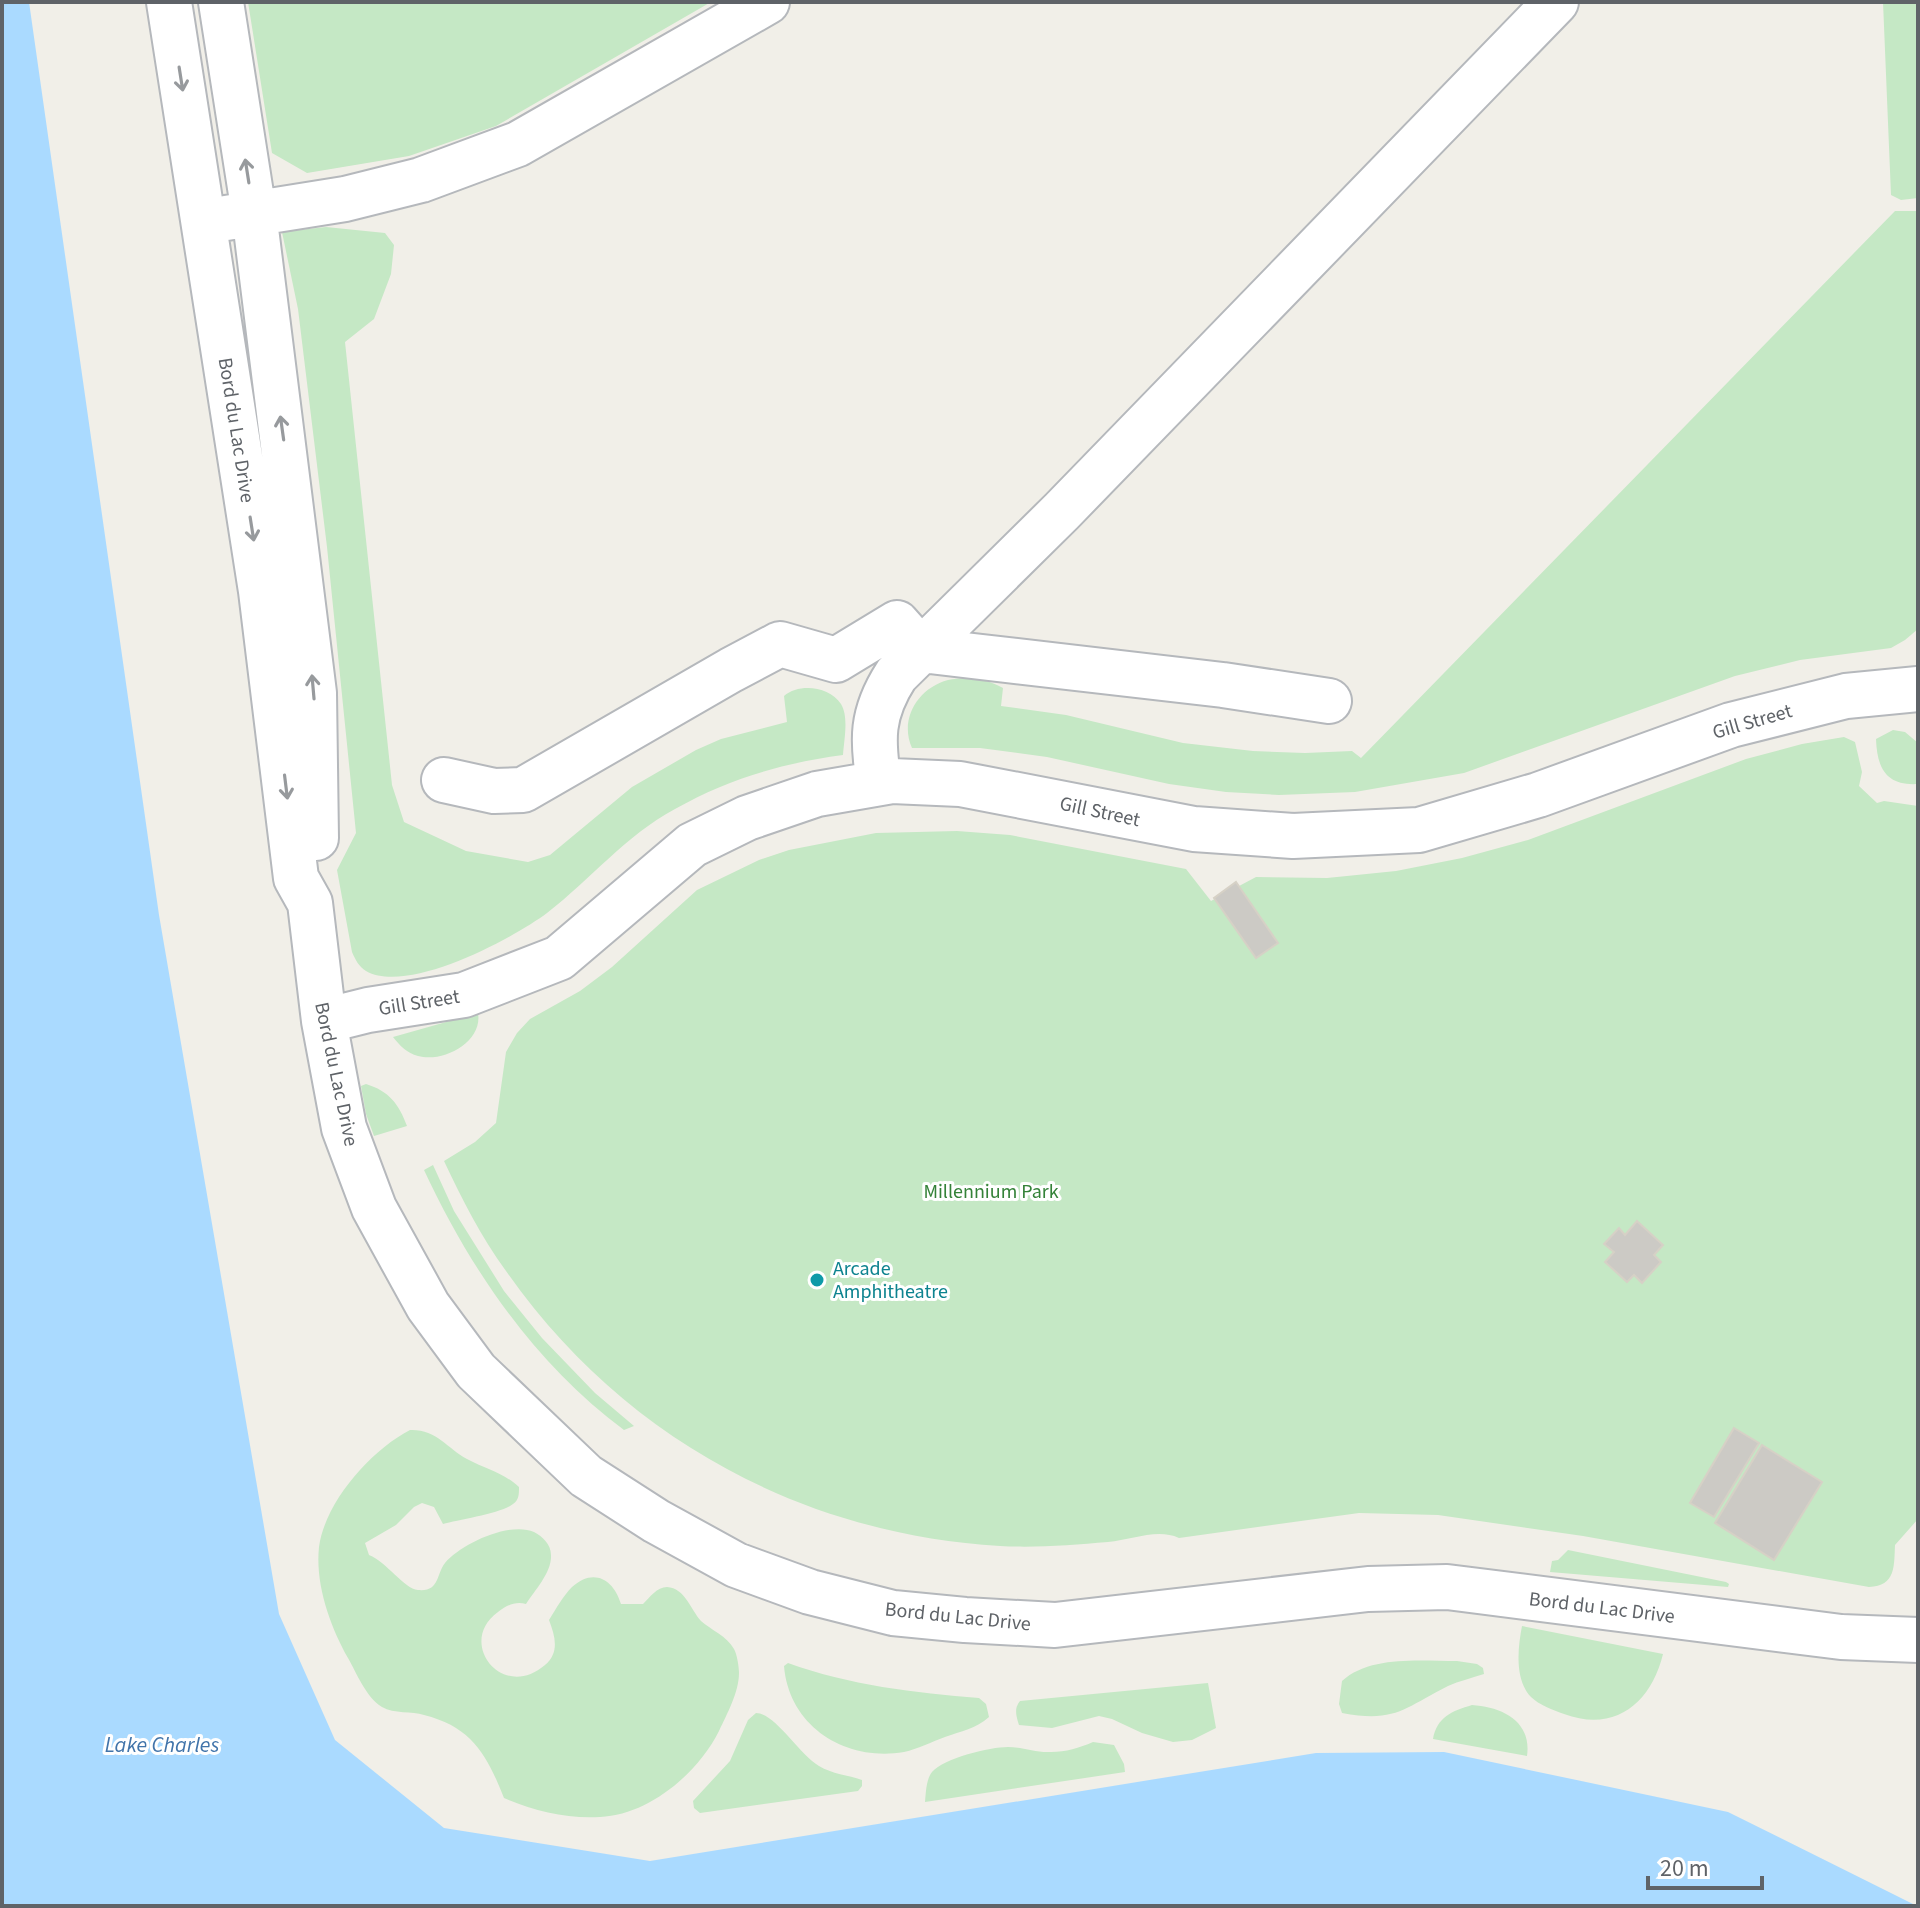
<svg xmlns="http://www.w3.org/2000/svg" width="1920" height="1908" viewBox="0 0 1920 1908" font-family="'Source Sans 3',sans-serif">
<rect width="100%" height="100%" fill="#f1efe8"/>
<path fill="#c5e8c5" d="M248 2H711L496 126 409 156 307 173 272 153Z
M1883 2H1918V198L1901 200 1891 195Z
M1895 211H1918V629L1905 640 1891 648 1800 660 1735 676 1464 773 1355 792 1279 795 1226 792 1169 784 1047 757 980 748H912C899 719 918 688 948 680 967 676 987 679 1003 688L1001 706 1066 715 1183 743 1253 751 1305 753 1352 751 1361 758Z
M326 227 385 233 394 245 391 274 374 319 345 342 392 785 404 822 466 851 528 862 550 855 632 787 696 750 721 739 787 722 784 696C799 683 829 686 841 704 849 717 844 740 843 755 783 763 728 779 675 809 625 836 591 879 547 913 512 939 408 995 366 971 359 967 355 959 352 952L337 870 356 833 327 547 298 309 282 232Z
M1893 730 1905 732 1918 743V784C1886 786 1877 768 1876 739Z
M1844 737 1855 742 1862 772 1859 786 1877 803 1884 801 1918 806V1519L1895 1545C1894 1566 1896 1586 1869 1587L1583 1536 1438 1515 1359 1513 1179 1538C1157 1528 1132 1540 1108 1542 1073 1545 1035 1548 1000 1546 800 1534 621 1436 506 1271 481 1237 462 1199 444 1161L475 1142 496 1123 506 1052 517 1033 530 1019 580 991 612 967 697 890 759 860 789 850 876 833 957 831 1010 835 1186 869 1211 901 1256 877 1327 878 1396 871 1462 858 1528 840 1746 759 1802 744Z
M478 1013C483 1042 443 1063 418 1056 407 1053 400 1046 393 1037Z
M366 1084C389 1091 399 1104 407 1126L374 1136 366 1114 361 1086Z
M433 1165 454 1211 504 1291 542 1338 595 1393 634 1426 624 1430C535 1364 470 1269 424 1170Z
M410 1430C436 1429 447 1448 467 1459 487 1470 501 1471 519 1487 519 1494 519 1500 513 1504 503 1513 458 1520 443 1524L434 1507 422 1503 414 1507 396 1525 365 1543 369 1555C387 1562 404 1589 418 1590 440 1592 436 1574 445 1563 461 1544 510 1521 534 1532 542 1536 551 1544 551 1555 552 1572 535 1590 526 1604 516 1601 507 1605 498 1612 456 1642 502 1702 545 1665 560 1652 555 1636 549 1620 556 1609 563 1596 572 1587 594 1567 614 1580 621 1604H643C650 1597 657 1587 667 1587 685 1588 691 1610 701 1621 711 1630 727 1636 734 1649 737 1654 739 1667 739 1673 739 1692 727 1714 719 1731 698 1773 649 1815 600 1817 567 1819 534 1811 504 1798 487 1755 472 1727 424 1715 412 1711 394 1714 382 1707 366 1697 357 1674 348 1658 330 1626 315 1584 319 1547 325 1502 371 1450 410 1430Z
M1568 1550 1726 1582 1729 1584 1728 1587 1550 1572 1552 1561 1558 1560Z
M1522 1626 1663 1654C1651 1703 1615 1733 1564 1714 1553 1710 1539 1705 1531 1697 1514 1679 1518 1647 1522 1626Z
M1457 1661 1477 1664 1483 1668 1484 1674C1472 1678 1459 1681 1448 1686 1404 1708 1396 1723 1342 1713L1339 1704 1342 1681C1370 1655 1421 1661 1457 1661Z
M788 1663C848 1685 916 1693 979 1698L986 1704 989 1717C976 1729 961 1731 945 1737 931 1742 918 1749 904 1752 846 1762 789 1727 784 1666Z
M1208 1683 1216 1728 1192 1740 1173 1742 1142 1733 1112 1719 1099 1716 1052 1728 1019 1725C1016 1716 1014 1708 1020 1701Z
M1472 1705C1502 1707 1532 1721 1527 1756L1433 1739C1437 1717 1452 1711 1472 1705Z
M756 1713C775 1713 798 1753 819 1766 832 1774 848 1775 862 1780V1786L858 1791 700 1813 694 1808 693 1801 730 1761 748 1720Z
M1093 1742 1114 1745 1124 1764 1125 1772 925 1802C926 1792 926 1780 932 1772 944 1758 990 1747 1008 1747 1022 1747 1036 1753 1051 1752 1066 1752 1079 1748 1093 1742Z"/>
<path fill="#aadaff" d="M2 2H29L159 915 279 1614 335 1740 444 1828 650 1861 1316 1753 1444 1752 1728 1812 1917 1906H2Z"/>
<path fill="#cccac5" stroke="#d6d1c6" stroke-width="2" d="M1236 882 1278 943 1256 958 1214 898Z
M1637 1221 1663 1245 1654 1255 1661 1262 1642 1283 1634 1275 1627 1282 1605 1262 1614 1252 1604 1244 1619 1228 1625 1235Z
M1734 1428 1759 1443 1714 1517 1690 1503Z
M1762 1445 1822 1482 1774 1560 1715 1523Z"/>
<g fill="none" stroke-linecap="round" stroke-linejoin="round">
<defs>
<path id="minor" d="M169 2 261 591 296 878 310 903 324 1021 344 1128 374 1208 428 1306 476 1371 586 1476 656 1521 736 1565 810 1592 893 1613 965 1620 1055 1625 1368 1589 1447 1587 1841 1637 1918 1640
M221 2 254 213 314 693 316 838
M226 218 345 199 421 180 518 144 767 2
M444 780 494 791 523 790 731 670 780 644 836 660 897 623 921 650 1223 685 1329 701
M879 783C872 740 871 714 896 675L1062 511 1556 2
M324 1021 368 1010 464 995 559 958 692 845 747 818 817 794 892 781 960 784 1194 829 1293 836 1419 830 1538 795 1731 725 1846 696 1918 689"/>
</defs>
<use href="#minor" stroke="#b5b8bc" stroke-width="48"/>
<use href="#minor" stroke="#fff" stroke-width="44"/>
</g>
<defs><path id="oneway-shaft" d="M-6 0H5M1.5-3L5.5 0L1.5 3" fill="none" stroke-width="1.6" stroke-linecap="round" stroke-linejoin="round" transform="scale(2)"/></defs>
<g stroke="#979a9d">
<use href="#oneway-shaft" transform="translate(181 79) rotate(81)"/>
<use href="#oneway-shaft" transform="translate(247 171) rotate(-99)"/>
<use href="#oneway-shaft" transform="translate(282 428) rotate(-98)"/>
<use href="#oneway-shaft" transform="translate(252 529) rotate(81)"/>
<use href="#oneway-shaft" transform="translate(313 687) rotate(-95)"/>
<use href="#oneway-shaft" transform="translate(286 787) rotate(83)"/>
</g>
<circle fill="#0f9aa8" stroke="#fff" stroke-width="3" cx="817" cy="1280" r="8"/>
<g text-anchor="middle" stroke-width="6" stroke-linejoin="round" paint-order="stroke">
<g font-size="20" fill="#5f6368" stroke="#fff">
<text transform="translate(237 430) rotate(81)" y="7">Bord du Lac Drive</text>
<text transform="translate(1752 721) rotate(-16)" y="7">Gill Street</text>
<text transform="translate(1100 811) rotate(12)" y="7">Gill Street</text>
<text transform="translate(419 1002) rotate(-9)" y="7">Gill Street</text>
<text transform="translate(337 1074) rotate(78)" y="7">Bord du Lac Drive</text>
<text transform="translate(1602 1607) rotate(7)" y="7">Bord du Lac Drive</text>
<text transform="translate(958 1616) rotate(6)" y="7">Bord du Lac Drive</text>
</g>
<g font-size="20" fill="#348238" stroke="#fff">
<text x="991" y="1198">Millennium Park</text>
</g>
<g font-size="20" fill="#0d838f" stroke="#fff" text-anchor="start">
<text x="833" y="1275">Arcade<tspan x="833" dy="23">Amphitheatre</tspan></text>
</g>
<g font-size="22" font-style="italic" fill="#4174aa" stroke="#fff">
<text x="162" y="1752">Lake Charles</text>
</g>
</g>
<rect width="1920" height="1908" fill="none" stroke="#5f6368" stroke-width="8"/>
<path d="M1648 1876v12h114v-12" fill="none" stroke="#5f6368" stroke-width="4"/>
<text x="1660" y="1876" font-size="24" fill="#5f6368" stroke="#ffffff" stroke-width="6" paint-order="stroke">20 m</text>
</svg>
